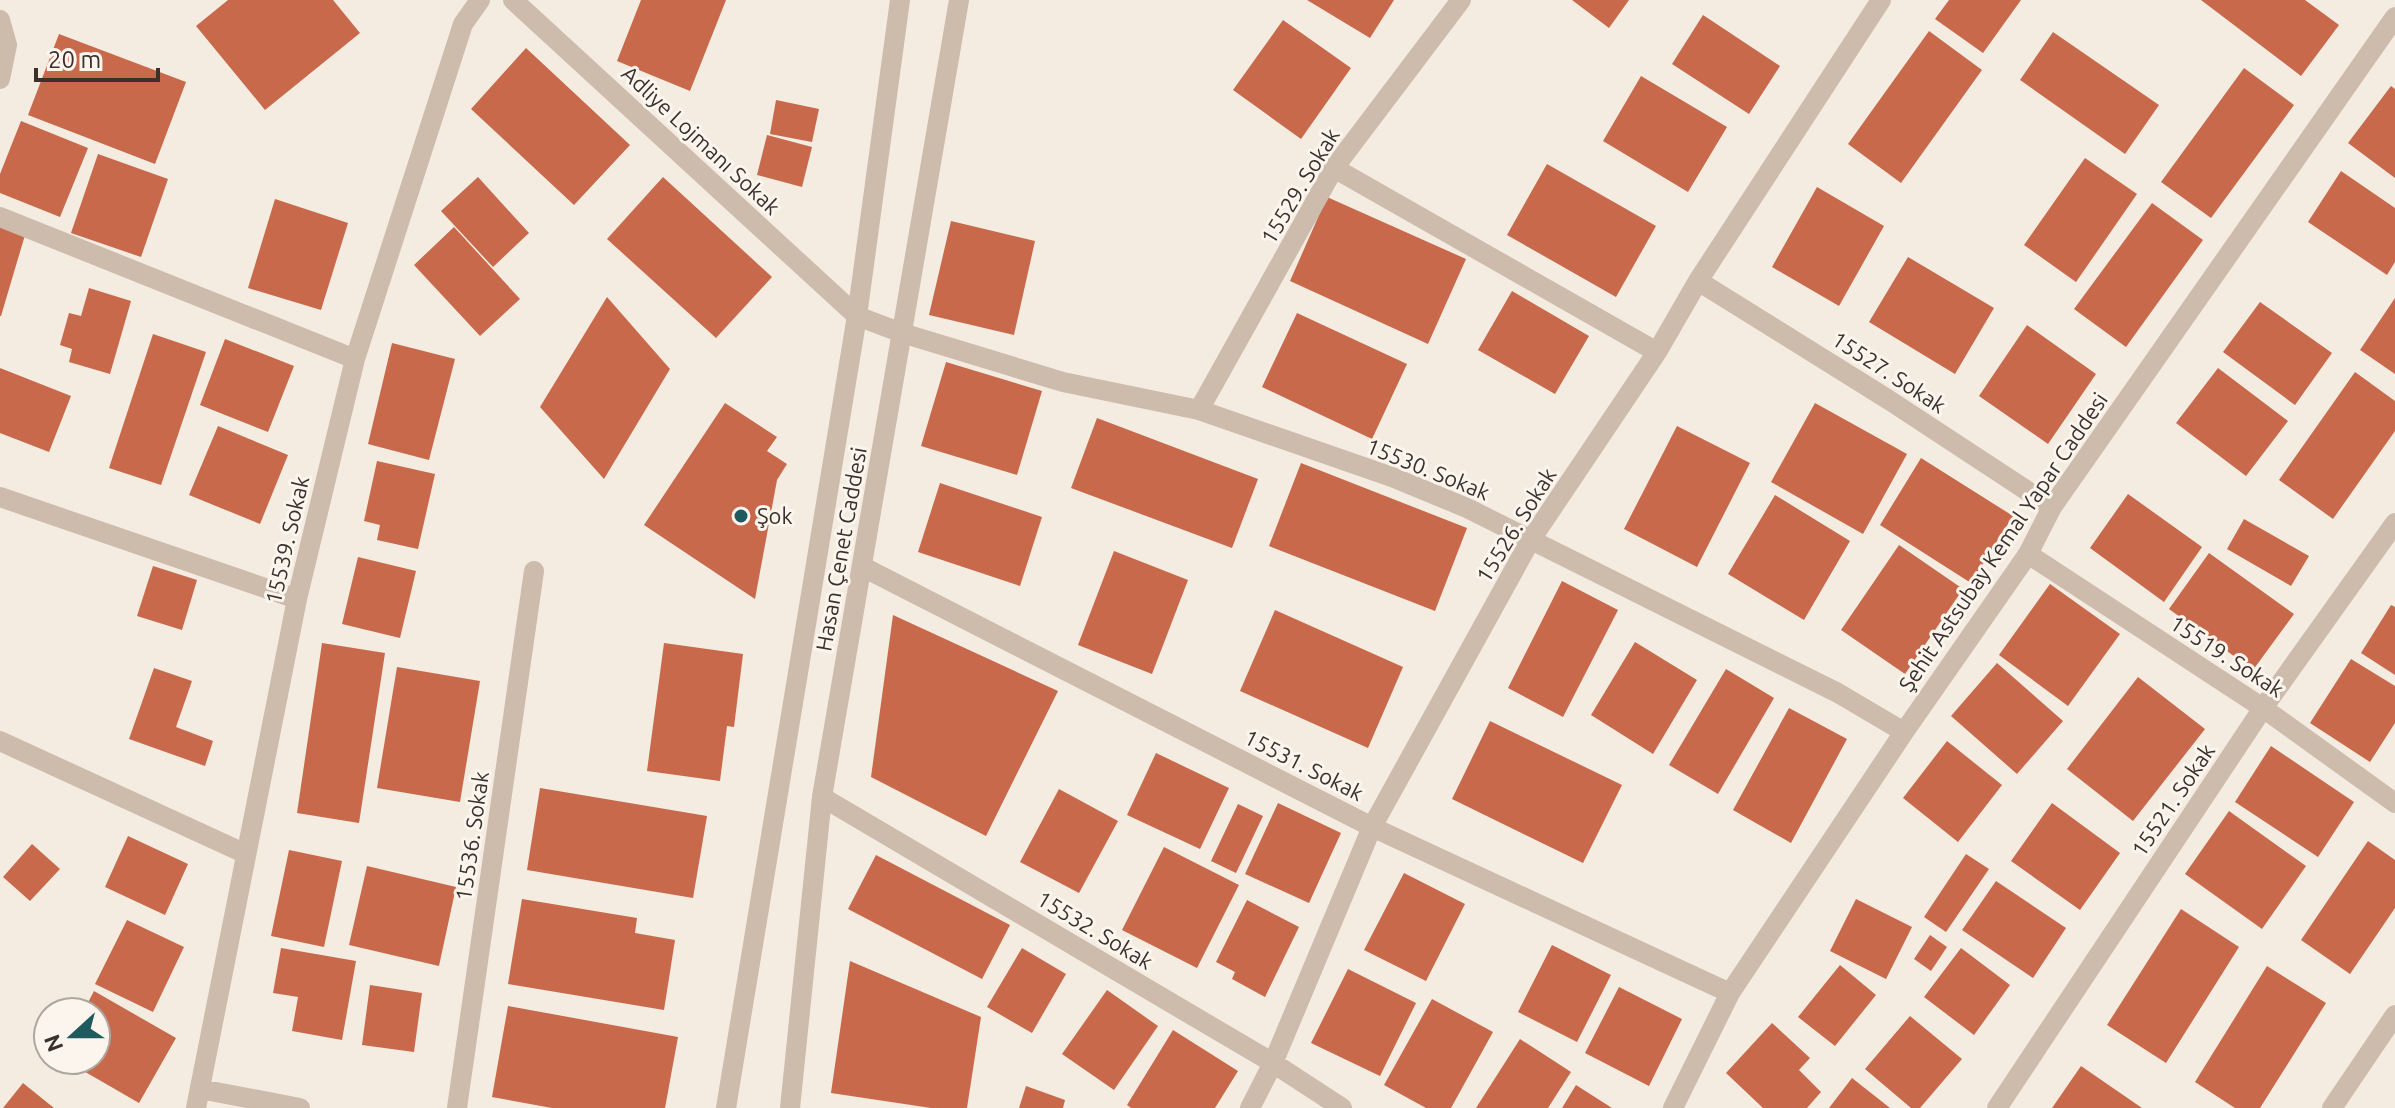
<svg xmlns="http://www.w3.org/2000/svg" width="2395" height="1108" viewBox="0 0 2395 1108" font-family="Ubuntu,sans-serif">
<rect width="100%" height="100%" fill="#f4ebe1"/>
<path fill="#c8694b" d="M228 0H333L360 33 265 110 196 26Z
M641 0H726L690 91 617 61Z
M1307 0H1394L1370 38Z
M1572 0H1629L1609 28Z
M1949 0H2021L1983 53 1935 19Z
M2201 0H2305L2339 25 2301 76Z
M1703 15 1780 66 1749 114 1672 64Z
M1283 20 1351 68 1301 139 1233 90Z
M1929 31 1982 70 1901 183 1848 144Z
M2053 32 2159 105 2125 154 2020 80Z
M59 34 186 82 155 164 28 115Z
M526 48 630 145 574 205 471 109Z
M2244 68 2294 105 2211 218 2161 182Z
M1641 76 1727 127 1688 192 1603 141Z
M2391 86 2395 89V178L2348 143Z
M776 100 819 109 812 142 770 134Z
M21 121 88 148 60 217 0 193V174Z
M767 135 812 147 802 187 757 175Z
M98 154 168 179 141 257 71 233Z
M2085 158 2137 194 2076 282 2024 245Z
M1547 164 1656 226 1616 297 1507 235Z
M2341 171 2395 208V262L2387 275 2308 222Z
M478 177 529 233 493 267 441 211Z
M663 177 772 277 716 338 607 239Z
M1817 187 1884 226 1839 306 1772 267Z
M1327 197 1466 259 1428 344 1290 281Z
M275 199 348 223 321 310 248 288Z
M2152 203 2203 240 2126 347 2074 309Z
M951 221 1035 241 1014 335 929 315Z
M0 227 25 235 1 316H0Z
M454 227 520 299 480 336 414 265Z
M1908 257 1994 308 1955 374 1869 322Z
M89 288 131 301 110 374 69 362 72 349 60 345 69 313 81 316Z
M1512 291 1589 336 1555 394 1478 350Z
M607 297 670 369 604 479 540 407Z
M2395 298V374L2360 350Z
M2260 302 2332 353 2295 405 2223 352Z
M1297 313 1407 364 1372 439 1262 387Z
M2027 325 2096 374 2048 444 1979 396Z
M153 334 206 352 161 485 109 468Z
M225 339 294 366 268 432 200 405Z
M392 343 455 359 429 460 368 444Z
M946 362 1042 391 1017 475 921 446Z
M0 368 71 396 49 452 0 433Z
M2218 368 2288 421 2246 476 2176 423Z
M2355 372 2395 401V431L2333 519 2279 480Z
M725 403 777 437 767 451 787 464 777 480 755 599 644 525Z
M1815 403 1907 454 1863 534 1771 482Z
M1097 418 1258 479 1232 548 1071 488Z
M218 426 288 455 260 524 189 495Z
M1677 426 1750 463 1697 567 1624 529Z
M1921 458 2013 516 1971 583 1880 525Z
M377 461 435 474 418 549 377 540 380 525 364 521Z
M1301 463 1467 528 1435 611 1269 546Z
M940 483 1042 517 1020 586 918 552Z
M2128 494 2202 547 2164 602 2090 548Z
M1775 495 1850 541 1804 620 1728 574Z
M2244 519 2309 556 2291 586 2227 549Z
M1899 545 1963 589 1905 674 1841 630Z
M1114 551 1188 580 1152 674 1078 645Z
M2209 553 2294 614 2253 670 2169 609Z
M358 557 416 571 400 638 342 624Z
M153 566 197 580 182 630 137 616Z
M1562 581 1618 610 1563 717 1508 688Z
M2050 584 2120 634 2068 706 1999 655Z
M2391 605 2395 607V675L2361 653Z
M1275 610 1403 667 1368 748 1240 691Z
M893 615 1058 691 986 836 871 777Z
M1635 642 1697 680 1653 754 1591 715Z
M322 643 385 653 359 823 297 813Z
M664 643 743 654 734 727 727 726 720 781 647 771Z
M2351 659 2395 686V723L2370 762 2310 723Z
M1997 663 2063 721 2017 774 1951 716Z
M397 667 480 681 460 802 377 788Z
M154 668 192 681 176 727 213 741 205 766 129 739Z
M1726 669 1774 698 1718 794 1669 765Z
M2138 677 2205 729 2133 821 2067 769Z
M1789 708 1847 739 1791 843 1733 810Z
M1490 721 1622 785 1583 863 1452 799Z
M1947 741 2002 785 1958 842 1903 798Z
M2271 746 2354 802 2318 857 2235 802Z
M1156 753 1229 788 1200 849 1127 815Z
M540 788 707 816 693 898 527 870Z
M1059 789 1118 821 1079 893 1020 862Z
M1278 803 1341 833 1309 903 1245 874Z
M2052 803 2120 853 2080 910 2011 861Z
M1238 804 1263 816 1236 873 1211 861Z
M2229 811 2306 866 2262 929 2185 874Z
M128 836 188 864 165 915 105 887Z
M2368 841 2395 860V908L2350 974 2301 940Z
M32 844 60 869 30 901 3 877Z
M1164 847 1239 885 1197 968 1122 930Z
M289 850 342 861 324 947 271 936Z
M1966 854 1989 869 1946 932 1924 917Z
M876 855 1010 925 982 979 848 909Z
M367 866 456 887 439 966 349 945Z
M1404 873 1465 904 1426 981 1364 950Z
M1996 881 2066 928 2033 978 1962 930Z
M522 899 637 918 635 933 675 940 664 1010 508 984Z
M1856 899 1912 927 1886 979 1830 951Z
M1247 900 1299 927 1265 997 1232 979 1235 972 1216 962Z
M2181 909 2239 947 2166 1063 2107 1025Z
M127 920 184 947 153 1012 95 984Z
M1930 935 1947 947 1931 971 1914 959Z
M1552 945 1611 975 1577 1042 1518 1012Z
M281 948 356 961 342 1040 292 1031 298 997 273 993Z
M1022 948 1066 974 1032 1033 987 1007Z
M1961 948 2010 985 1974 1035 1924 997Z
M850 961 981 1017 967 1108H931L831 1093Z
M1840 965 1876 995 1835 1046 1798 1017Z
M2267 966 2326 1003 2260 1108H2235L2195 1082Z
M1348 969 1416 1003 1380 1076 1311 1043Z
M370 985 422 993 414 1052 362 1045Z
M1619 987 1682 1019 1649 1086 1585 1053Z
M1107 990 1158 1026 1114 1090 1062 1054Z
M94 991 176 1038 139 1103 75 1066 79 1060H96V1012H83Z
M1432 999 1493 1032 1451 1108H1426L1384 1085Z
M508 1006 678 1037 665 1108H552L492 1097Z
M1910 1016 1962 1059 1920 1108H1911L1865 1069Z
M1772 1023 1810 1058 1799 1070 1821 1092 1807 1108H1763L1726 1073Z
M1173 1030 1238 1071 1215 1108H1131L1127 1105Z
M1520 1039 1571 1072 1548 1108H1476Z
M2081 1066 2142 1108H2052Z
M1852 1078 1890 1108H1829Z
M23 1083 54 1108H3Z
M1576 1085 1612 1108H1562Z
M1026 1086 1065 1100 1063 1108H1019Z"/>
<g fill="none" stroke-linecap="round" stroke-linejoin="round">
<path stroke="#cdbbac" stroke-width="20" d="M513 0 857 316
M0 20 7 45 0 79
M1334 168 1657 352
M0 217 355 359
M1698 281 1889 400 2052 507
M902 333 1063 382 1199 410 1392 477 1467 508 1838 693 1904 732
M1199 410 1334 168 1461 0
M0 497 297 599
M2028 554 2263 708 2395 803
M863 567 1372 827 1730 993
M0 741 246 854
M822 797 1273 1063 1342 1108
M200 1089 300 1108
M196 1108 297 599 355 359 463 24 480 0
M457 1108 534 571
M1250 1108 1273 1063 1372 827 1530 541 1657 352 1698 281 1881 0
M1673 1108 1730 993 1904 732 2028 554 2052 507 2395 17
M1997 1108 2263 708 2395 523
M2332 1108 2395 1015"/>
<path stroke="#cdbbac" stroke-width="20" d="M857 316 902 333
M726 1108 857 316 900 0
M790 1108 822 797 959 0"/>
</g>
<circle fill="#1f5a5e" stroke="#fbf5ee" stroke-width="3" cx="741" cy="516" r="8"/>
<g text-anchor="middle" stroke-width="6" stroke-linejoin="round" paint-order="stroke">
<g font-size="22" fill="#3b302b" stroke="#fbf5ee">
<text transform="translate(701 140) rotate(43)" y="8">Adliye Lojmanı Sokak</text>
<text transform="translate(1300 186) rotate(-59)" y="8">15529. Sokak</text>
<text transform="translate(1889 372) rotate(33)" y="8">15527. Sokak</text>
<text transform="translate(1428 469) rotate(22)" y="8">15530. Sokak</text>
<text transform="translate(1516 525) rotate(-58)" y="8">15526. Sokak</text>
<text transform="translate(287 540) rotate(-77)" y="8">15539. Sokak</text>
<text transform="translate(2003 542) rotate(-56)" y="8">Şehit Astsubay Kemal Yapar Caddesi</text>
<text transform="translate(841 549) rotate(-80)" y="8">Hasan Çenet Caddesi</text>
<text transform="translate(2227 656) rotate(33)" y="8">15519. Sokak</text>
<text transform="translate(1304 765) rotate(27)" y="8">15531. Sokak</text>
<text transform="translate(2173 800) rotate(-56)" y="8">15521. Sokak</text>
<text transform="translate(472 836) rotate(-82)" y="8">15536. Sokak</text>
<text transform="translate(1095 930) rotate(31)" y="8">15532. Sokak</text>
</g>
<g font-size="22" fill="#3b302b" stroke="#fbf5ee" text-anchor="start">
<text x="757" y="524">Şok</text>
</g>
</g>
<g transform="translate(72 1036) rotate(249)"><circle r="38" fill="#fbf5ee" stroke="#aea6a0" stroke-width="2"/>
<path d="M0-6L14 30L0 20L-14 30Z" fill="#1f5a5e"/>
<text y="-12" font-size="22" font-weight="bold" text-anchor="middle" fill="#3b302b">N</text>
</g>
<path d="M36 68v12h122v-12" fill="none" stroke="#3b302b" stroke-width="4"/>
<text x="48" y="68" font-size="24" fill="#3b302b" stroke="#fbf5ee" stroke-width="6" paint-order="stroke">20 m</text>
</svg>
